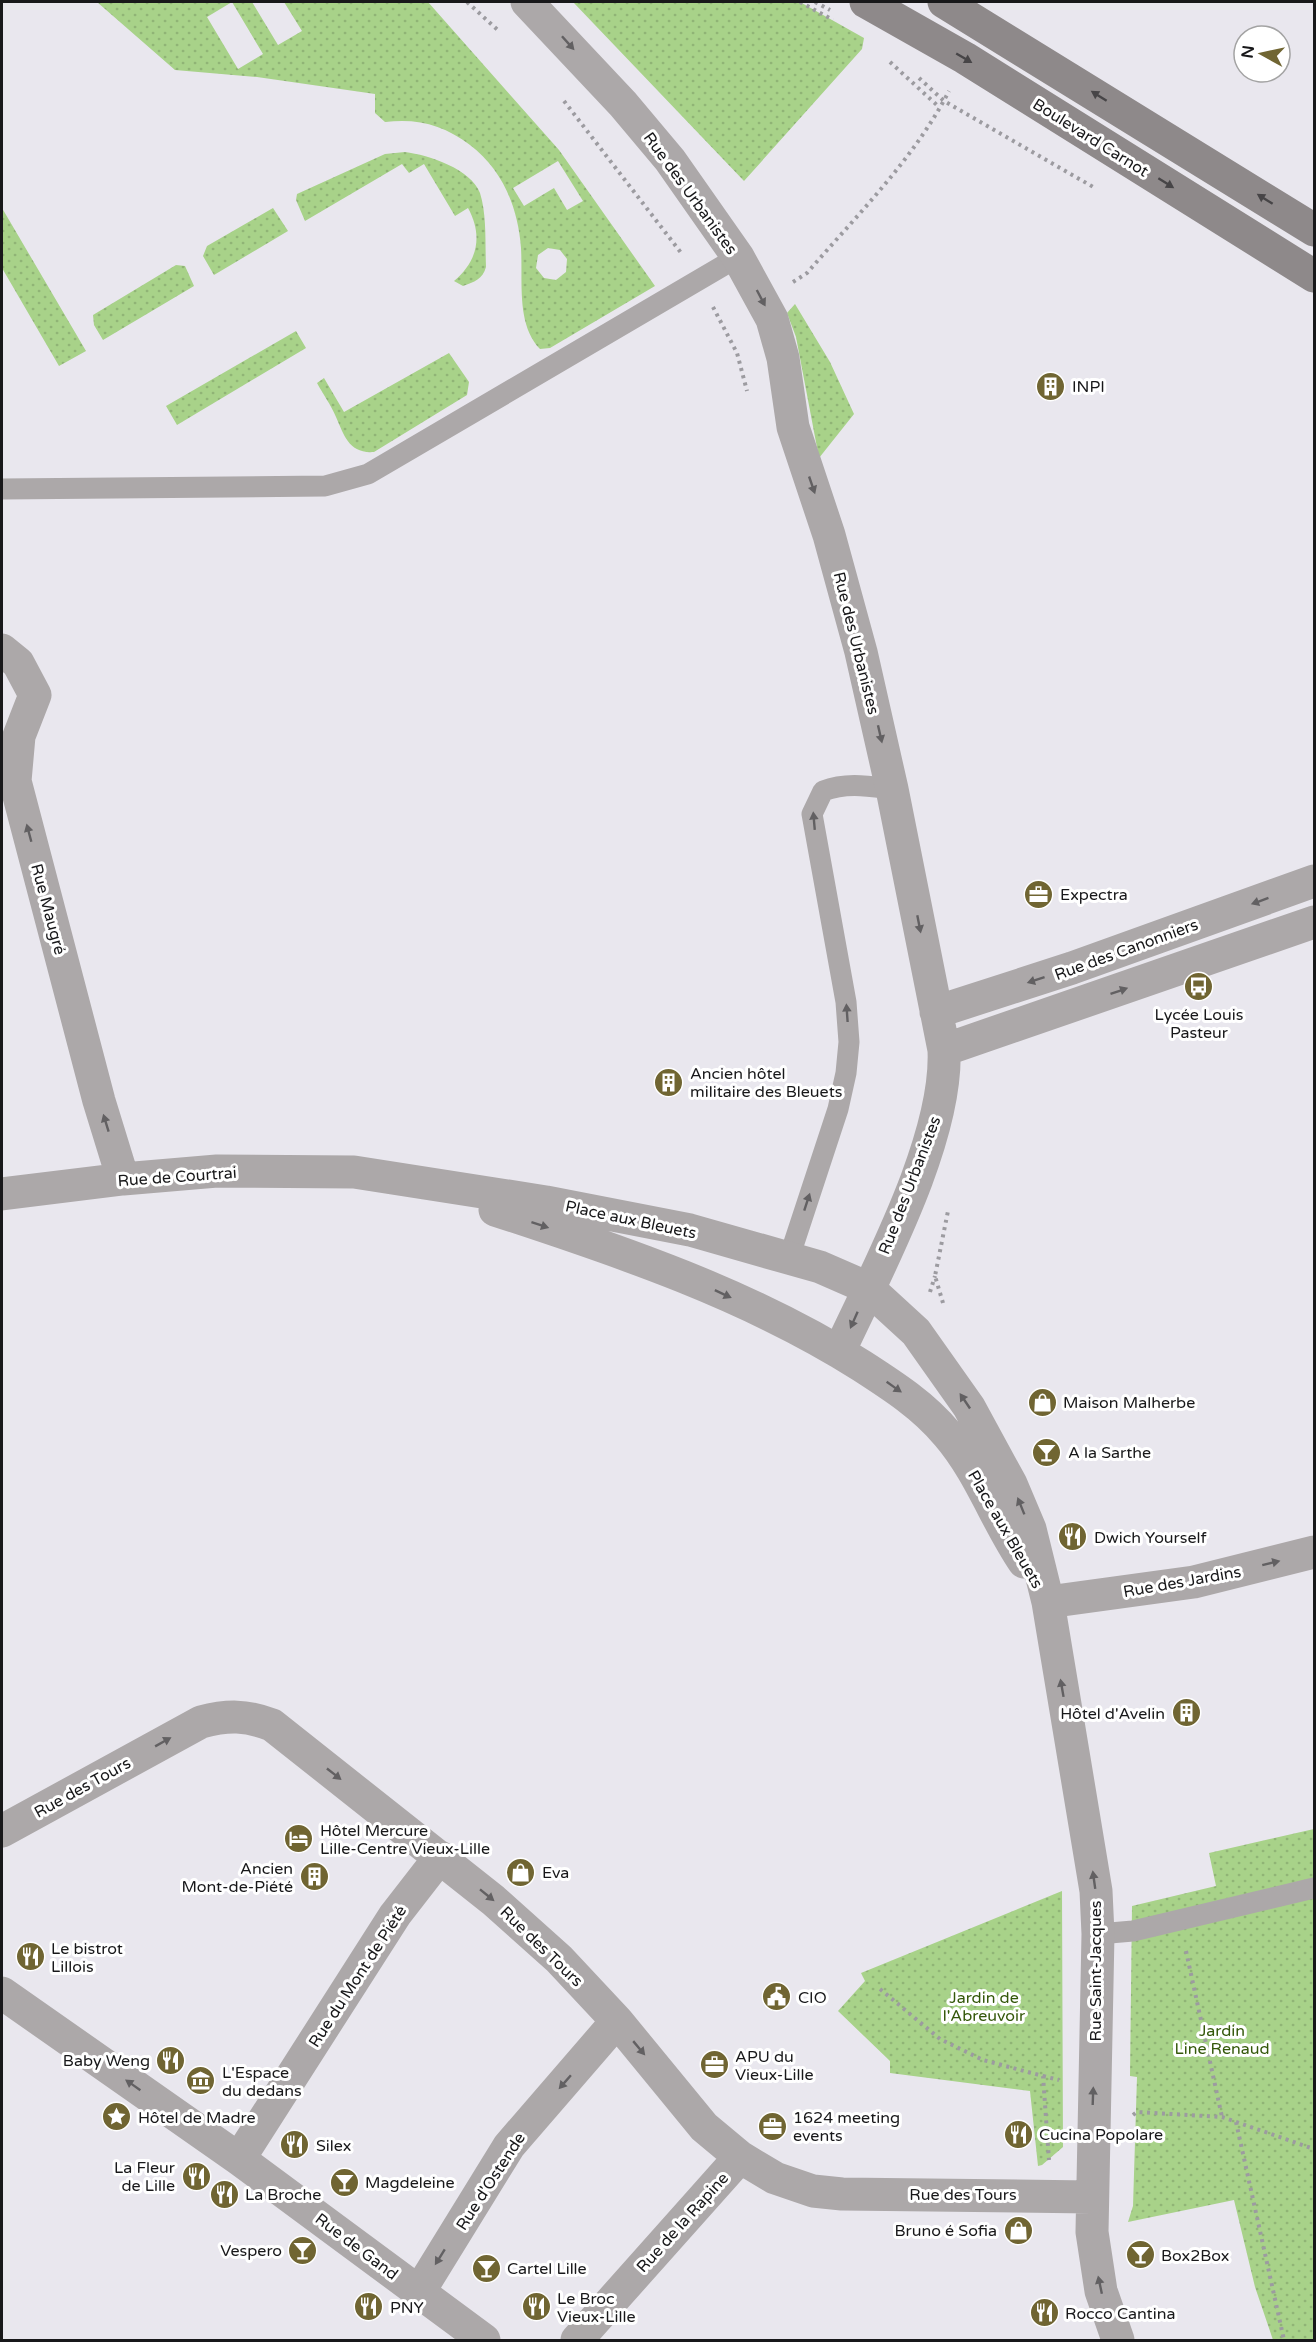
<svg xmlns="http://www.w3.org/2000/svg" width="1316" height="2342" viewBox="0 0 1316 2342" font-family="'Varela Round',sans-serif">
<defs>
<pattern id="grass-dots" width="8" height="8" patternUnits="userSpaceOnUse" patternTransform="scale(1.5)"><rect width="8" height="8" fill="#a8d289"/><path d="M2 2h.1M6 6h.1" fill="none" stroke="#90b476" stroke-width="1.8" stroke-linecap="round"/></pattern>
</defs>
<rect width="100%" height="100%" fill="#e9e7ee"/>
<path fill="url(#grass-dots)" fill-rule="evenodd" d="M97 2H252L278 45 302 31 284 2H428L559 150 655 286 550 348 540 349C516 324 523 281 521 248 518 208 503 170 470 145 444 125 418 118 385 122L375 113V94L257 77 175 70ZM232 2 263 54 238 69 207 17ZM558 161 583 201 567 210 554 188 524 206 513 188ZM548 248 560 250 567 259 566 272 556 280 544 278 536 268 538 255Z
M573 2H800L864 38 862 49 744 181Z
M405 152C429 155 471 169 480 193 487 215 485 244 486 267 483 279 474 282 463 286L454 281C478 261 483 235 468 208L455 216 424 164 409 173 402 164 305 221 296 200 297 194 385 154Z
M2 208 86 351 59 366 2 268Z
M273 208 288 231 214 275 203 256 207 246Z
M176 265 185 266 194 286 103 340 94 325 93 315Z
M795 304 830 362 854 414 819 458 796 337 787 313Z
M296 331 306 348 177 425 166 406Z
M449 353 469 382 467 395 374 452C349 454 344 435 336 417 331 405 323 394 317 383L324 378 344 412Z
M1314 1829V2340H1273L1255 2287 1234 2200 1128 2222 1133 2206 1137 2077 1130 2076 1132 1906 1216 1886 1209 1853Z
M1062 1891 1063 2147 1042 2165 1038 2166 1030 2091 890 2073V2061L838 2011 865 1981 861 1973Z"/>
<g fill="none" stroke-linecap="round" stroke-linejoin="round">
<path stroke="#9c9ba0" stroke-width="4" stroke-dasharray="3 4.5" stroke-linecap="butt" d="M467 2 500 32
M800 2 833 20
M815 2 830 10
M890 62 939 107
M919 78 944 101 1095 188
M564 101 682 254
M793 282 807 273C857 215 914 159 949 91
M713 307 737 353 747 391
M930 1292 935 1276
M943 1303 935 1276 948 1211
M1186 1951 1222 2117
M880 1989 940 2039 983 2060 1043 2076 1049 2160
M1043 2076 1059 2080
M1133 2115 1137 2112 1222 2117 1314 2149
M1236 2122 1284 2340"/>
<path stroke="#aca8a9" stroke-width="21" d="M2 489 325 486 368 474 738 257
M789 1258 838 1109 846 1073 849 1042 846 1002 812 814 823 791C847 782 868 786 892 789
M1098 1934 1133 1931 1314 1888"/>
<path stroke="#aca8a9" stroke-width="33" d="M527 2 623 104 670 160 738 257 772 319 783 358 793 427 829 535 861 652 892 789 944 1050C948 1139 877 1270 839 1352
M2 650 18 663 35 695 19 736 15 781 99 1101 123 1179
M936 1012 1072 968 1314 881
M944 1050 1314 922
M2 1194 123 1179 217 1171 354 1172 546 1202 690 1230 820 1267 868 1288 916 1332 969 1407 1011 1484 1030 1529 1048 1602 1096 1891 1098 1934 1092 2232 1101 2291 1118 2340
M495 1210C621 1251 750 1295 862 1366 893 1386 924 1406 947 1434 980 1472 996 1521 1024 1562
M1048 1602 1194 1582 1314 1552
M2 1831 201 1722C228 1715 246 1715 272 1725L493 1900 559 1959 617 2021 704 2127 740 2157 775 2178 813 2191 842 2194 1091 2197
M2 1993 239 2159 484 2340
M239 2159 395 1915 440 1857
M419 2292 509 2146 617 2021
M577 2340 740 2157"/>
<path stroke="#8e898a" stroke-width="33" d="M866 2 965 58 1314 276
M944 2 1314 230"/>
</g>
<defs><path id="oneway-solid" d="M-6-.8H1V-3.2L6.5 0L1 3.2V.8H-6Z" transform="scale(1.5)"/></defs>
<g fill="#626062">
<use href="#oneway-solid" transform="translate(568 43) rotate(48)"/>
<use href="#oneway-solid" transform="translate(761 298) rotate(62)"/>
<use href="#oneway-solid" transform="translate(812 485) rotate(71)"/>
<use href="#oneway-solid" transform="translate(880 734) rotate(77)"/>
<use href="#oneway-solid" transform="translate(814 821) rotate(-95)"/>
<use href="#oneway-solid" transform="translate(29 833) rotate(-105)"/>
<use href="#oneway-solid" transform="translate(1260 901) rotate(160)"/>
<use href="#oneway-solid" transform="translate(919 924) rotate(79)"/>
<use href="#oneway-solid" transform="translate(1036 980) rotate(162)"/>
<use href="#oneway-solid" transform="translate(1119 991) rotate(-19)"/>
<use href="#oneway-solid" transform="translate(847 1013) rotate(-94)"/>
<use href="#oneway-solid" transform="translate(106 1123) rotate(-107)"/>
<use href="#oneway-solid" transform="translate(807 1202) rotate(-72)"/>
<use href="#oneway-solid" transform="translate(540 1225) rotate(18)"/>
<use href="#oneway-solid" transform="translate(723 1294) rotate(25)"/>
<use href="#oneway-solid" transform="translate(854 1320) rotate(114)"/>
<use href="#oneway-solid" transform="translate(894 1387) rotate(35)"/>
<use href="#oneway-solid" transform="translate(965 1401) rotate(-124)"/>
<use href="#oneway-solid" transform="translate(1021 1506) rotate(-112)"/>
<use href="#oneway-solid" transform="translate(1271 1563) rotate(-14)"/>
<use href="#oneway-solid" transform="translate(1062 1688) rotate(-100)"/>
<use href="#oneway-solid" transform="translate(163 1742) rotate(-29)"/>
<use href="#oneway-solid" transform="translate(334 1774) rotate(38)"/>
<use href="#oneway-solid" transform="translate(1094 1880) rotate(-98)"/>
<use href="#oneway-solid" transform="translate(487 1895) rotate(39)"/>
<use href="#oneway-solid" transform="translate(639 2048) rotate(50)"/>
<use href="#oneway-solid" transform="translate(565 2082) rotate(131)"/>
<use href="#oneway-solid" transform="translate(133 2085) rotate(-145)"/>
<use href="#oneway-solid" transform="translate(1093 2096) rotate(-88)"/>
<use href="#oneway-solid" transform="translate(440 2257) rotate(122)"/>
<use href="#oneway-solid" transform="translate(1100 2285) rotate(-102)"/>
</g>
<g fill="#474547">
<use href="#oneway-solid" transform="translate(964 58) rotate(30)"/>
<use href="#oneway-solid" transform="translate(1099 96) rotate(-148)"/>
<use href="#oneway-solid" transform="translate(1166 183) rotate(32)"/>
<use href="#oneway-solid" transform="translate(1265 199) rotate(-148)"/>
</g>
<defs>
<symbol id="building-disc" viewBox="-11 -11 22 22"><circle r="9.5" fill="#706532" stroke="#fff"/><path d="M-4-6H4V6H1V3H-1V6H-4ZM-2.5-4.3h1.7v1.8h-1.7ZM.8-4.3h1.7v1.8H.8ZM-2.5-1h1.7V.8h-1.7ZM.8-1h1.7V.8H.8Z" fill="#fff"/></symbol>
<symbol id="office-disc" viewBox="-11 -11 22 22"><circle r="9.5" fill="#706532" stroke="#fff"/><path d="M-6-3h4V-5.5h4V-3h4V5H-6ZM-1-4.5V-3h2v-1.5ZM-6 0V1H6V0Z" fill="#fff"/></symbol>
<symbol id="bus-disc" viewBox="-11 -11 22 22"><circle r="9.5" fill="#706532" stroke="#fff"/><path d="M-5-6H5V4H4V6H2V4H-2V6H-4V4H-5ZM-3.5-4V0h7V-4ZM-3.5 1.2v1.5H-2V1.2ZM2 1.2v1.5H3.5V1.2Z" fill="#fff"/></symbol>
<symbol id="shop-disc" viewBox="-11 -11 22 22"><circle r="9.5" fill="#706532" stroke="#fff"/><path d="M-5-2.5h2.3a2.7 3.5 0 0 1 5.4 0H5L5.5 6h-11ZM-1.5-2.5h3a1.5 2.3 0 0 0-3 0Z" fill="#fff"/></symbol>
<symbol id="bar-disc" viewBox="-11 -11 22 22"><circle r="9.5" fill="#706532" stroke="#fff"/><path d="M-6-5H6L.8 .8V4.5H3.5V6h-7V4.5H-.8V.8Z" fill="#fff"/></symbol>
<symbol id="restaurant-disc" viewBox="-11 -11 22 22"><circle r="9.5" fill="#706532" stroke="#fff"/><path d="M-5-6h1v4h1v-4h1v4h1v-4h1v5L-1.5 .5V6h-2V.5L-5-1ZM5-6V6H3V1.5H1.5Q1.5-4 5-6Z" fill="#fff"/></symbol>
<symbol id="hotel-disc" viewBox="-11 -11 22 22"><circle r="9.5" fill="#706532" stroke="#fff"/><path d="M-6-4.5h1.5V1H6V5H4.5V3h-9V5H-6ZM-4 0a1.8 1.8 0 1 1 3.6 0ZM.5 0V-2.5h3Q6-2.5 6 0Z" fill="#fff"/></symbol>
<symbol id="civic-disc" viewBox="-11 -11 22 22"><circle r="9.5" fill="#706532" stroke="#fff"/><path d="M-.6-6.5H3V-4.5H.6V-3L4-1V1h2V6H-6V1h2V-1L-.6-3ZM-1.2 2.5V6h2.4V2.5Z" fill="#fff"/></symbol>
<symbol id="museum-disc" viewBox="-11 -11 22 22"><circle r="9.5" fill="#706532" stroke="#fff"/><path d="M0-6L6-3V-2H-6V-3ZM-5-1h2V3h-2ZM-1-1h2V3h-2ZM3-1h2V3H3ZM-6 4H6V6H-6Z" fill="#fff"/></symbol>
<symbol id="sight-disc" viewBox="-11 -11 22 22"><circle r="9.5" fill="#706532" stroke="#fff"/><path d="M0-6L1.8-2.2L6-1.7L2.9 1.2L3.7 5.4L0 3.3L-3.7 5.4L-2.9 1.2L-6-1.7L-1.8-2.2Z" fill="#fff"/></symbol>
</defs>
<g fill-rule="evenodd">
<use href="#building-disc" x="1034" y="370" width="33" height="33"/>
<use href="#office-disc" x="1022" y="878" width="33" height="33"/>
<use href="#bus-disc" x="1182" y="970" width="33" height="33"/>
<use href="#building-disc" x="652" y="1066" width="33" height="33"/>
<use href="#shop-disc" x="1026" y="1386" width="33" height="33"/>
<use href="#bar-disc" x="1030" y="1436" width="33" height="33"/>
<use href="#restaurant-disc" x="1056" y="1520" width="33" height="33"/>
<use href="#building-disc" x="1170" y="1696" width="33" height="33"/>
<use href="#hotel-disc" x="282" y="1822" width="33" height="33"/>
<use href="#shop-disc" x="504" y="1856" width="33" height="33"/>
<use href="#building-disc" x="298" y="1860" width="33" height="33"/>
<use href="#restaurant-disc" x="14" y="1940" width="33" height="33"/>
<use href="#civic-disc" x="760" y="1980" width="33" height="33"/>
<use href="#restaurant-disc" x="154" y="2044" width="33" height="33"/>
<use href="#office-disc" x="698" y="2048" width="33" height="33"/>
<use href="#museum-disc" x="184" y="2064" width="33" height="33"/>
<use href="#sight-disc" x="100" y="2100" width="33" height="33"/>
<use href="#office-disc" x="756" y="2110" width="33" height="33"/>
<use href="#restaurant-disc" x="1002" y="2118" width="33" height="33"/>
<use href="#restaurant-disc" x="278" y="2128" width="33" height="33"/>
<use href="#restaurant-disc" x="180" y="2160" width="33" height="33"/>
<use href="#bar-disc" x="328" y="2166" width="33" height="33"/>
<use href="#restaurant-disc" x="208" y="2178" width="33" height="33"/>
<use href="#shop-disc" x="1002" y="2214" width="33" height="33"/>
<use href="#bar-disc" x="286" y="2234" width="33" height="33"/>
<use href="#bar-disc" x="1124" y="2238" width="33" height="33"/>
<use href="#bar-disc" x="470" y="2252" width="33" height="33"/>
<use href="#restaurant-disc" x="352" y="2290" width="33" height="33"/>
<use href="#restaurant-disc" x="520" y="2290" width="33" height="33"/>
<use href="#restaurant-disc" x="1028" y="2296" width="33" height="33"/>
</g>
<g text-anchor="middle" stroke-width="6" stroke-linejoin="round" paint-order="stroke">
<g font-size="16" fill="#18181a" stroke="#fff">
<text transform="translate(1091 137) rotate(32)" y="6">Boulevard Carnot</text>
<text transform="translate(691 193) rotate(54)" y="6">Rue des Urbanistes</text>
<text transform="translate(857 643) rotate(76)" y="6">Rue des Urbanistes</text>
<text transform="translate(49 909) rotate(75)" y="6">Rue Maugré</text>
<text transform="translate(1126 949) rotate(-20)" y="6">Rue des Canonniers</text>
<text transform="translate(177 1176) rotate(-4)" y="6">Rue de Courtrai</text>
<text transform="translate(909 1185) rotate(-69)" y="6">Rue des Urbanistes</text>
<text transform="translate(631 1219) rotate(12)" y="6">Place aux Bleuets</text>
<text transform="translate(1006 1529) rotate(60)" y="6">Place aux Bleuets</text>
<text transform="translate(1182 1581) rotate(-10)" y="6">Rue des Jardins</text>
<text transform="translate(82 1787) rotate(-29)" y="6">Rue des Tours</text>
<text transform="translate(542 1946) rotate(44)" y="6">Rue des Tours</text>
<text transform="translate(1095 1971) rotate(-90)" y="6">Rue Saint-Jacques</text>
<text transform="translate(357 1976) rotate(-57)" y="6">Rue du Mont de Piété</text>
<text transform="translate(490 2181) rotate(-57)" y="6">Rue d'Ostende</text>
<text x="963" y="2200">Rue des Tours</text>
<text transform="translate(682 2222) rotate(-48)" y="6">Rue de la Rapine</text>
<text transform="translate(357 2246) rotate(37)" y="6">Rue de Gand</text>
</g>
<g font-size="16" fill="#18181a" stroke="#fff" text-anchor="start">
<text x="1072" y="392">INPI</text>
<text x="1060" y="900">Expectra</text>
<text x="1199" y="1020" text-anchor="middle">Lycée Louis<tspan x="1199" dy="18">Pasteur</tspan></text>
<text x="690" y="1079">Ancien hôtel<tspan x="690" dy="18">militaire des Bleuets</tspan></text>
<text x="1063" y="1408">Maison Malherbe</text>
<text x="1068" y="1458">A la Sarthe</text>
<text x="1094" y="1543">Dwich Yourself</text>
<text x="1165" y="1719" text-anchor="end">Hôtel d'Avelin</text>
<text x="320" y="1836">Hôtel Mercure<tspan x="320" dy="18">Lille-Centre Vieux-Lille</tspan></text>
<text x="293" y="1874" text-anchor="end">Ancien<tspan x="293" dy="18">Mont-de-Piété</tspan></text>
<text x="542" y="1878">Eva</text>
<text x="51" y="1954">Le bistrot<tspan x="51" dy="18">Lillois</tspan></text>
<text x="798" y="2003">CIO</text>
<text x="735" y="2062">APU du<tspan x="735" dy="18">Vieux-Lille</tspan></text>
<text x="150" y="2066" text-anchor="end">Baby Weng</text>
<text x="222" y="2078">L'Espace<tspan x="222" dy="18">du dedans</tspan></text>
<text x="138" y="2123">Hôtel de Madre</text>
<text x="793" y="2123">1624 meeting<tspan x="793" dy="18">events</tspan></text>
<text x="1039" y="2140">Cucina Popolare</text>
<text x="316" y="2151">Silex</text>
<text x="175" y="2173" text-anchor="end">La Fleur<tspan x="175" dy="18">de Lille</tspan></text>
<text x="365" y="2188">Magdeleine</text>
<text x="245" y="2200">La Broche</text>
<text x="997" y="2236" text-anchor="end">Bruno é Sofia</text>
<text x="282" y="2256" text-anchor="end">Vespero</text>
<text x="1161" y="2261">Box2Box</text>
<text x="507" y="2274">Cartel Lille</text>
<text x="557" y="2304">Le Broc<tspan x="557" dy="18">Vieux-Lille</tspan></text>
<text x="390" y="2313">PNY</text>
<text x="1065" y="2319">Rocco Cantina</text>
</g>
<g font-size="16" fill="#34580a" stroke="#fff">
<text x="984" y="2003">Jardin de<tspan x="984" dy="18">l'Abreuvoir</tspan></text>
<text x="1222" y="2036">Jardin<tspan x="1222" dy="18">Line Renaud</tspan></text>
</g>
</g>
<rect width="1316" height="2342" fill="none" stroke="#18181a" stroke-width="6"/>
<g transform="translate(1262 54) rotate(278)"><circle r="28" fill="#ffffff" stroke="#a3a3a3" stroke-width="1.5"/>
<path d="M0-4.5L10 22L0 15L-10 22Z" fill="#706532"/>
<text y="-9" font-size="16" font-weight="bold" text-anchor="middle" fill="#18181a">N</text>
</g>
</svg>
